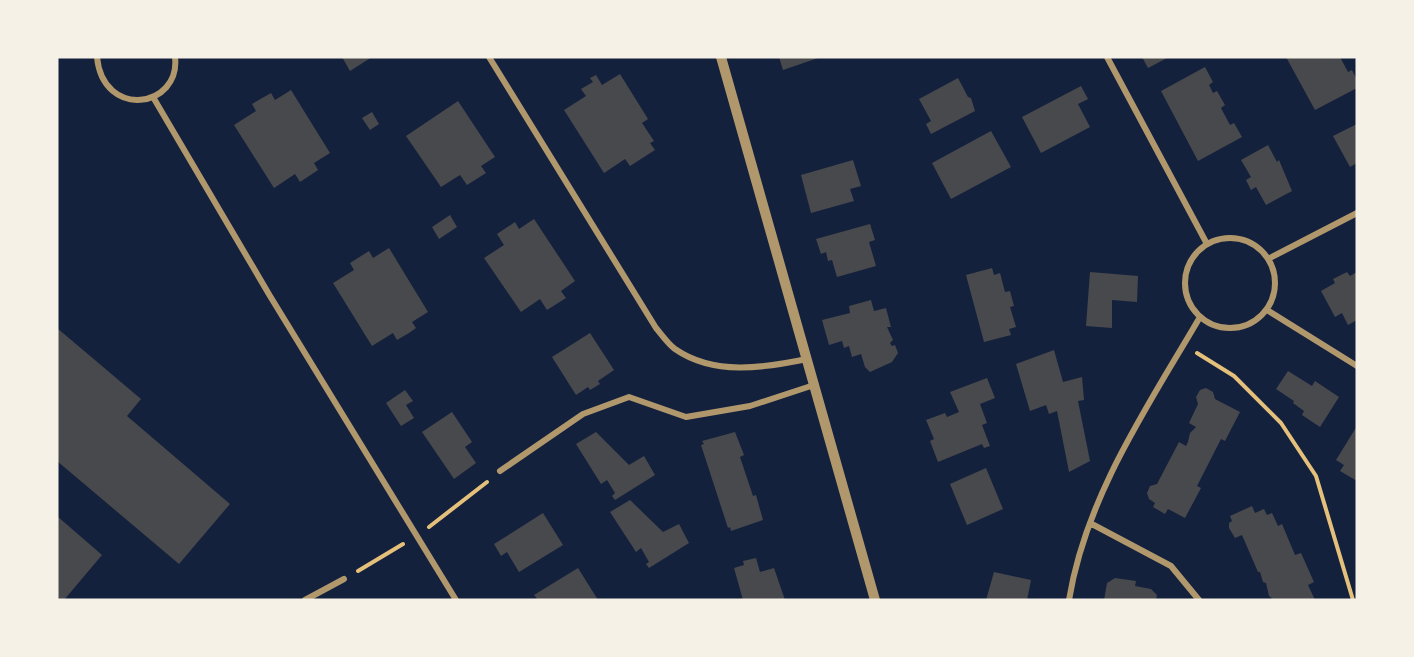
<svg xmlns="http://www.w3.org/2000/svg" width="1414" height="657" viewBox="0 0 1414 657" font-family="'Nunito Sans',sans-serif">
<rect width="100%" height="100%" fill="#14213d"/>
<path fill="#48494c" d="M342 57H372L350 71Z
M779 57H821L783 70Z
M1142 57H1169L1148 68Z
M1286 57H1340L1348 72 1352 70 1357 80V88L1315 110Z
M1205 67 1213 82 1209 85 1213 93 1217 91 1225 105 1221 108 1230 125 1234 123 1242 137 1198 161 1161 91Z
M620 74 648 119 642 123 654 141 650 143 655 150 630 166 625 159 604 173 564 110 586 96 581 89 593 82 590 78 596 75 602 85Z
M958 78 968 97 971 98 975 111 931 134 926 124 931 121 919 99Z
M1081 86 1088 99 1078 104 1090 127 1041 153 1022 117Z
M291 90 330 153 314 163 318 170 300 182 295 174 274 188 234 125 256 111 252 104 271 93 275 100Z
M458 101 495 157 481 166 486 173 467 185 460 175 441 187 406 136Z
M372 112 379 124 370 130 362 118Z
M1357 124V163L1350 167 1333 136Z
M991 131 1011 167 951 199 932 163Z
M1268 145 1277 162 1279 160 1292 191 1266 205 1256 187 1251 190 1246 180 1251 177 1241 160Z
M853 160 861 186 850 189 854 201 811 213 801 175Z
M450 215 457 227 439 239 432 227Z
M534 219 575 281 561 291 566 298 547 310 540 299 521 312 484 258 504 245 497 234 515 222 519 229Z
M870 224 875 240 869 242 876 266 837 277 832 260 828 261 826 252 821 254 816 239Z
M389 248 428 312 412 322 416 328 409 333 397 340 393 333 372 346 333 283 354 270 350 263 369 251 373 258Z
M992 268 994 275 1000 273 1005 292 1010 291 1014 306 1010 307 1016 327 1009 329 1011 335 984 342 966 275Z
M1090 272 1138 276 1137 302 1112 300V328L1086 326Z
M1347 272 1350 276 1357 272V320L1348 325 1342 313 1335 317 1321 291 1335 283 1333 279Z
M871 300 874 311 886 308 891 327H887L893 340 890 343 892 346 895 345 898 353 892 362 870 372 865 367 861 354 852 357 849 346 844 348 842 341 829 345 822 320 850 313 849 306Z
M57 328 141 399 127 416 230 504 179 564 57 461Z
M590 333 614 370 598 381 600 384 590 390 588 387 576 395 552 357Z
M1054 350 1063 382 1082 377 1084 400 1078 401 1090 461 1069 472 1057 411 1049 414 1046 405 1030 411 1016 364Z
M1288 371 1312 386 1315 381 1339 397 1320 427 1302 415 1304 411 1293 403 1294 401 1276 389Z
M987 378 995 398 980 404 987 423 982 425 990 446 984 448 982 444 938 462 930 441 934 439 926 420 945 413 947 417 959 412 950 392Z
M1206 388 1213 392 1215 399 1240 412 1225 441 1221 439 1197 486 1201 488 1185 518 1168 509 1165 514 1153 507 1155 503 1149 499 1147 493 1150 486 1157 484 1179 442 1186 446 1188 442 1190 433 1196 427 1189 423 1198 404 1196 397 1200 390Z
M405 390 413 401 406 405 414 418 401 426 386 403Z
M452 412 472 442 465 447 476 463 454 479 422 432Z
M1357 426V481L1340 471 1344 465 1336 460Z
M596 432 629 465 644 456 655 475 615 500 612 496 615 493 607 480 601 484 576 444Z
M735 432 744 455 740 457 753 496 756 495 763 520 731 531 730 527 728 528 701 445 704 444 702 441Z
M986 468 1003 509 967 525 950 484Z
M630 500 663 532 679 524 689 543 649 568 646 564 649 562 641 548 636 552 610 512Z
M1252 506 1255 513 1264 509 1267 515 1272 513 1278 526 1282 524 1295 555 1301 553 1314 582 1308 585 1315 600H1274L1269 596 1266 583 1263 582 1260 572H1258L1242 535 1235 538 1229 528V523L1232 521 1230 516Z
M543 513 563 545 519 572 507 552 501 556 494 544Z
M57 516 102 555 64 600H57Z
M756 558 760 572 774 568 785 600H743L734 568 744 565 743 561Z
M578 568 598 600H538L534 595Z
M994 572 1031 580 1027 600H986Z
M1115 578 1136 581 1135 586 1151 589 1157 595 1156 600H1104L1107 583Z"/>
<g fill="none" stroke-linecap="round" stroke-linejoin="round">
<path stroke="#e5c07b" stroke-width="4" d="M1197 353 1234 376 1281 423 1316 476 1353 600
M429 527 487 482
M358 571 403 544"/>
<path stroke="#b1986c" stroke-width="6" d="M97 57C103 120 181 108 175 57
M489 57 656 328C662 335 668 344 675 349 714 376 764 368 807 359
M1107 57 1207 244
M153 97 270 296 456 600
M1185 283a45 45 0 1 1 90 0a45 45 0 1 1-90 0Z
M1268 259 1357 213
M1267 310 1357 366
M500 471 583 414 629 397 686 417 750 406 814 385
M1090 523 1171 566 1199 600
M305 600 344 579
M1069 600C1086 496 1148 406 1200 317"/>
<path stroke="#b1986c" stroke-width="10" d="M721 57 875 600"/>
</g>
<rect width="1414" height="657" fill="none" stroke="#f6f1e7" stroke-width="117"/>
</svg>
